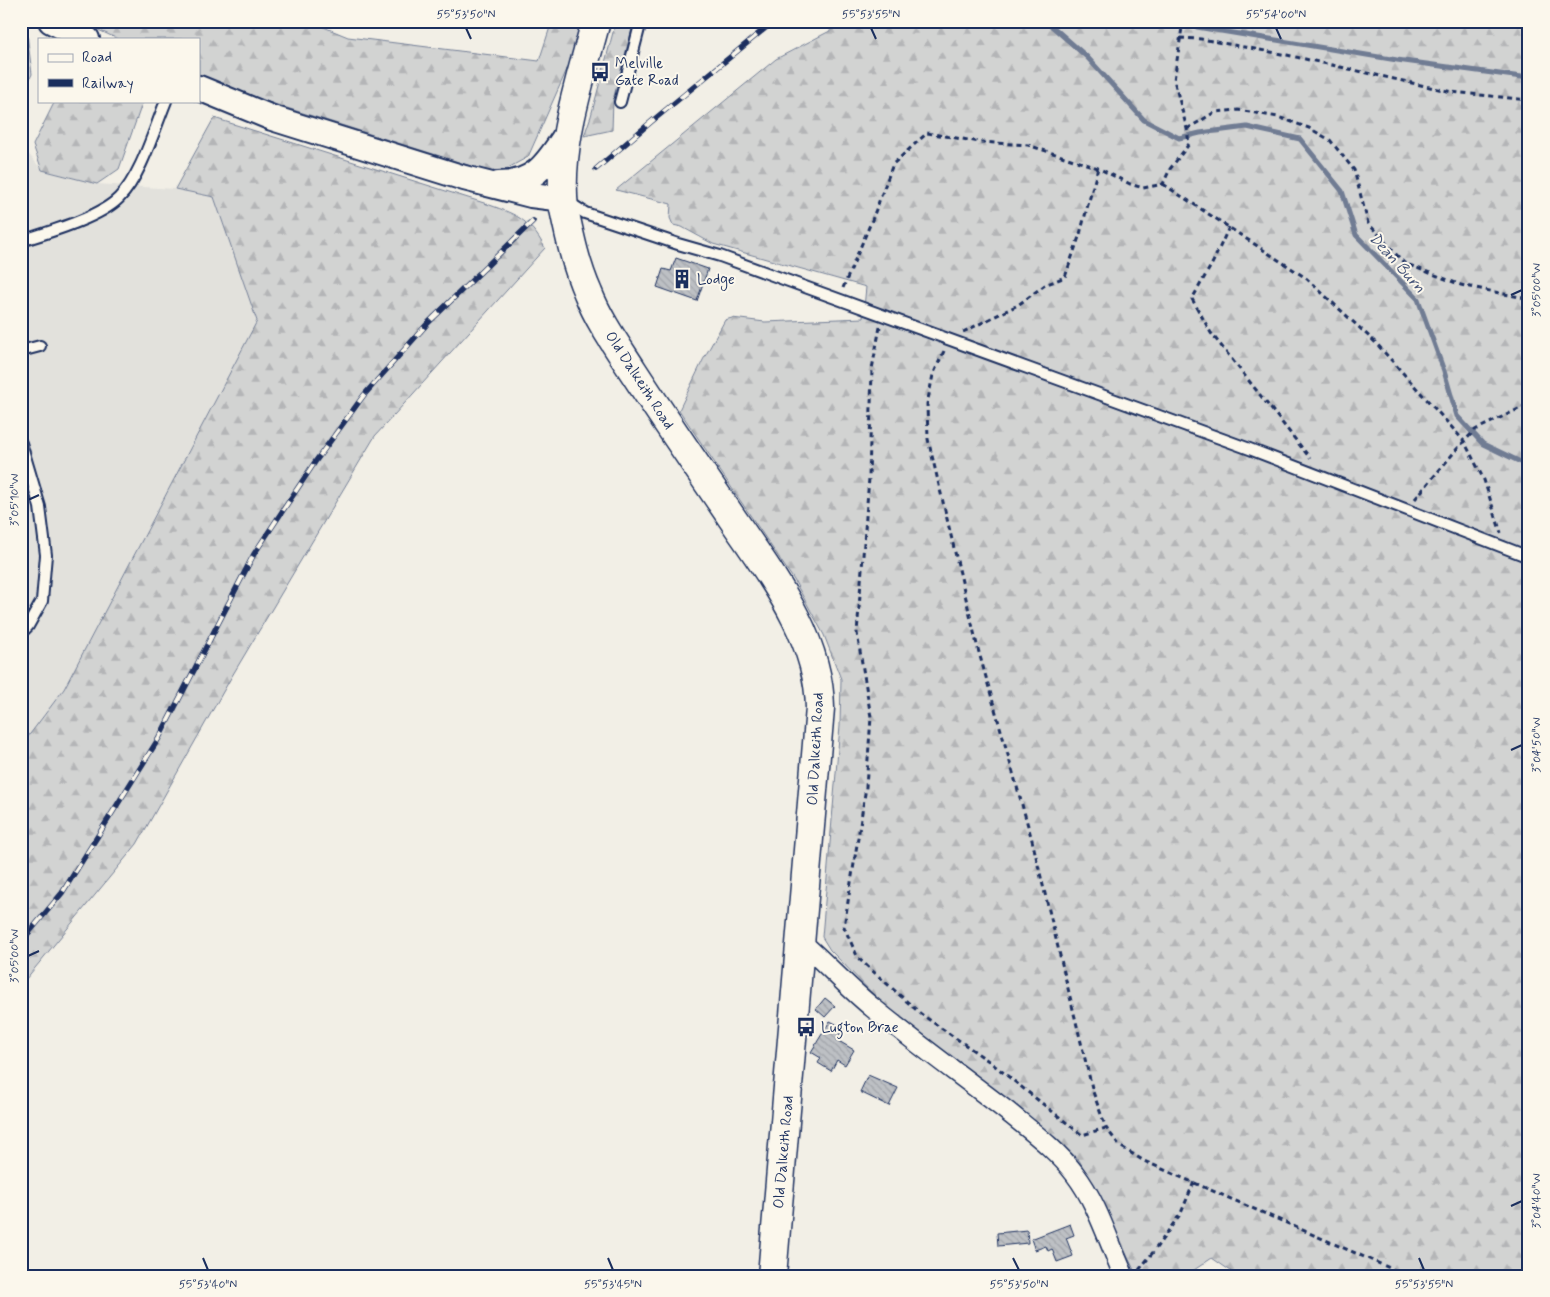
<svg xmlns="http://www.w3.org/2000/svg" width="1550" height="1297" viewBox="0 0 1550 1297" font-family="Mynerve,sans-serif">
<defs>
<pattern id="forest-firs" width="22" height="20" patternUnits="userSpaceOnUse" patternTransform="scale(1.25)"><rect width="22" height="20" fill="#d2d3d2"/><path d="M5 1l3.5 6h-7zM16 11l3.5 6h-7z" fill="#b4b5b7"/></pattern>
<pattern id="building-back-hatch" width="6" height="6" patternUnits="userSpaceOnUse" patternTransform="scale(1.25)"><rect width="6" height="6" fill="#bdc0c4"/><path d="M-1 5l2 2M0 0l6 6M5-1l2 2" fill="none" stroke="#a2a5ab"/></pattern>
</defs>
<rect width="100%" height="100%" fill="#f2efe6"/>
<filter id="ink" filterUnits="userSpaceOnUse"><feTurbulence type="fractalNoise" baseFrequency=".02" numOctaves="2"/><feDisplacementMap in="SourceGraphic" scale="10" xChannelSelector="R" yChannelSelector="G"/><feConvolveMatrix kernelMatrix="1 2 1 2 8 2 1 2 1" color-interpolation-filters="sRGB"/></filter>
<g filter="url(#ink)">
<path fill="#e2e1dc" d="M21 145 42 170 97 184 175 189 214 197 258 321 64 689 21 746Z"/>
<path fill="url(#forest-firs)" stroke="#768198" d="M79 21H309L348 37 539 61 552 21H581L572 58 528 157 497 174 236 92 199 75V39H118Z
M616 21H634L613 100 612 130 584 136 591 116Z
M849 21H1529V1276H1238L1212 1258 1185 1276H1137L1097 1193 1079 1160 1054 1138 881 1002 830 950 822 937 840 726 841 679 824 635 794 580 679 410 703 360 725 320 732 318 765 322 863 318 866 287 713 244 682 227 673 225 670 218 671 204 616 190 776 59Z
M21 30 27 33 32 74 21 98Z
M55 101H143L119 169 97 184 42 170 33 145Z
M214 118 484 203C515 214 529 218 545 248L375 436 232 676 137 844 21 985V746L64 689 257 321 214 197 175 189Z"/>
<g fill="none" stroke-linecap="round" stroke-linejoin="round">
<path stroke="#707b93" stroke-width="5" d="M1046 21 1087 57 1144 120 1179 138 1200 133 1247 127 1300 139 1342 191 1356 235 1418 299 1444 371 1457 416 1483 444 1529 466
M1197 27 1397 60 1529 78"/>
</g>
<path fill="url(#building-back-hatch)" stroke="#1b2f5e" d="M676 258 708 269 697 301 657 287 663 269 671 271Z
M825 998 835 1006 825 1017 816 1009Z
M830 1021 844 1028 837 1040 854 1050 845 1065 837 1060 831 1071 818 1063 821 1058 811 1052Z
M868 1075 898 1088 889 1106 860 1092Z
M1070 1224 1074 1235 1066 1238 1073 1256 1057 1262 1052 1249 1048 1251 1046 1246 1035 1250 1031 1239Z
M1027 1230 1028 1243 998 1246 997 1233Z"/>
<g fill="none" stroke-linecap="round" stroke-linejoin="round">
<defs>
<path id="service" d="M620 102 641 21
M568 202 585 213 678 244 720 256 1247 448 1529 557
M21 241C49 232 99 218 119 198 141 176 154 130 166 101
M21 351 40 346
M21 443 40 507 46 555 42 601 28 626 21 633"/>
<path id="minor" d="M800 941C825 962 847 987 873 1008 917 1044 963 1077 1008 1112 1031 1131 1057 1150 1075 1174 1098 1204 1108 1241 1124 1276"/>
<path id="tertiary" d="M51 21 87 39
M199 88 272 118 464 178 531 195 563 199
M498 184C537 184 548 161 568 132"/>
<path id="primary" d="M596 21C580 82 557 146 564 209 570 238 576 266 588 293 599 321 617 346 633 371 665 420 698 468 730 515 769 573 819 635 820 708L772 1276"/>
</defs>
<use href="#service" stroke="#1b2f5e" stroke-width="14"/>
<use href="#minor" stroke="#1b2f5e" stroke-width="22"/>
<use href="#tertiary" stroke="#1b2f5e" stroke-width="28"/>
<use href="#primary" stroke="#1b2f5e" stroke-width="31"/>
<path stroke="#1b2f5e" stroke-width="3" stroke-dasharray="5 4" stroke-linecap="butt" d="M1180 38 1201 39 1287 55 1452 92 1529 100
M1187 129 1215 112 1238 110 1278 117 1309 128 1330 140 1354 170 1368 223 1404 263 1461 285 1529 299
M1163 184 1306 278 1376 343 1464 441 1484 480 1501 533
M1229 227 1213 262 1192 299 1211 333 1310 458
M843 288 872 220 893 164 927 133 980 142 1028 145 1098 168 1130 184 1143 188 1163 184 1170 169 1189 144 1187 129 1174 80 1183 21
M880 327 872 369 869 478 857 633 871 717 866 787 844 927 858 958 921 1014 990 1062 1082 1135 1106 1128
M963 332 1018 305 1045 285 1065 277 1080 234 1098 168
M944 351 933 375 927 404 928 439 978 649 1032 840 1093 1092 1106 1128 1120 1146 1144 1161 1408 1276
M1415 499 1457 449 1475 430 1529 404
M1139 1270 1154 1251 1181 1213 1194 1182
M1395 1276 1396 1271"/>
<use href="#service" stroke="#fbf7ec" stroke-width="10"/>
<use href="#minor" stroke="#fbf7ec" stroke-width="19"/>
<use href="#tertiary" stroke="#fbf7ec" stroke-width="24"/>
<use href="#primary" stroke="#fbf7ec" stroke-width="28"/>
<defs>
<path id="rail" d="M596 169 651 122 774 21
M21 942 62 893 159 738 254 554 315 462 364 395 428 323 533 221"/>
</defs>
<use href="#rail" stroke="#1b2f5e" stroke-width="5.5"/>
<use href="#rail" stroke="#fbf7ec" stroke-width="4" stroke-dasharray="11" stroke-linecap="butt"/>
</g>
</g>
<path fill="none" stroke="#1b2f5e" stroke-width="2" d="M466 28 471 39M871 28 876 39M1276 28 1281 39M1511 295 1522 290M28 500 39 495M1511 750 1522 745M28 956 39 951M1511 1206 1522 1201M203 1258 208 1270M608 1258 613 1270M1013 1258 1019 1270M1419 1258 1424 1270"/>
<defs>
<symbol id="bus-bare" viewBox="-9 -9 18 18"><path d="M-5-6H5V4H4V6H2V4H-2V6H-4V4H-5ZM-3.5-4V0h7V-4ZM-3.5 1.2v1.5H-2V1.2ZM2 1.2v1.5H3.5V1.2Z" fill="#1b2f5e" stroke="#fbf7ec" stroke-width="2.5" paint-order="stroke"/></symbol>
<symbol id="building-bare" viewBox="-9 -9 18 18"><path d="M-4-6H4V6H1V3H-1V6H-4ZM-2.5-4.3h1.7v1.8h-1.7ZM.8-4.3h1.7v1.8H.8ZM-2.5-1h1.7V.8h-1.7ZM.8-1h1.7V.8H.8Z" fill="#1b2f5e" stroke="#fbf7ec" stroke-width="2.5" paint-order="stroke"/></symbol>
</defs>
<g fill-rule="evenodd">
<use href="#bus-bare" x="586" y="58" width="28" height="28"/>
<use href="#building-bare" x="668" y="265" width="28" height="28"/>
<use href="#bus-bare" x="792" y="1013" width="28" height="28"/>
</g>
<g text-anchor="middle" stroke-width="4" stroke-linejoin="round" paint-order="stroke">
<g font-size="15" fill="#1b2f5e" stroke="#fbf7ec" text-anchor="start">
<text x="615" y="68">Melville<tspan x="615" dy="17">Gate Road</tspan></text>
<text x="697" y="284">Lodge</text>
<text x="821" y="1032">Lugton Brae</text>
</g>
<g font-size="15" fill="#1b2f5e" stroke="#fbf7ec">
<text transform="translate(640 380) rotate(57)" y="5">Old Dalkeith Road</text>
<text transform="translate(815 749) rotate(-87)" y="5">Old Dalkeith Road</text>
<text transform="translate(783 1152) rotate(-85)" y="5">Old Dalkeith Road</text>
</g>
<g font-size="16" font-style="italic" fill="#465579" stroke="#fbf7ec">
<text transform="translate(1398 262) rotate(48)" y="6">Dean Burn</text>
</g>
</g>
<rect width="1550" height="1297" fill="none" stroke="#fbf7ec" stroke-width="55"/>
<rect x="38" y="38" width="162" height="65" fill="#fbf7ec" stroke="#a1a7b3"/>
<rect x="48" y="54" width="25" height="8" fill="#fbf7ec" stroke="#a1a7b3"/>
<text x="82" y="62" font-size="15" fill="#1b2f5e">Road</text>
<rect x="48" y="79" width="25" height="8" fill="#1b2f5e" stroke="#a1a7b3"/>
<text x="82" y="88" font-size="15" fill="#1b2f5e">Railway</text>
<rect x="28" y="28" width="1494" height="1242" fill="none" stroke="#1b2f5e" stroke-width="2"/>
<g font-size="12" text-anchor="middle" fill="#1b2f5e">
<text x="466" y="18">55°53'50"N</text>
<text x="871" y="18">55°53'55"N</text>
<text x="1276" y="18">55°54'00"N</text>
<text transform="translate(1536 290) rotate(-90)" y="4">3°05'00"W</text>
<text transform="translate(14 500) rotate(-90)" y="4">3°05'10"W</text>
<text transform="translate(1536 745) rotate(-90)" y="4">3°04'50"W</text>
<text transform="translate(14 956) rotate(-90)" y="4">3°05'00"W</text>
<text transform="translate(1536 1201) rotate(-90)" y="4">3°04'40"W</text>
<text x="208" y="1288">55°53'40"N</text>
<text x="613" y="1288">55°53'45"N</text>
<text x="1019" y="1288">55°53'50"N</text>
<text x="1424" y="1288">55°53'55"N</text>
</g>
</svg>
